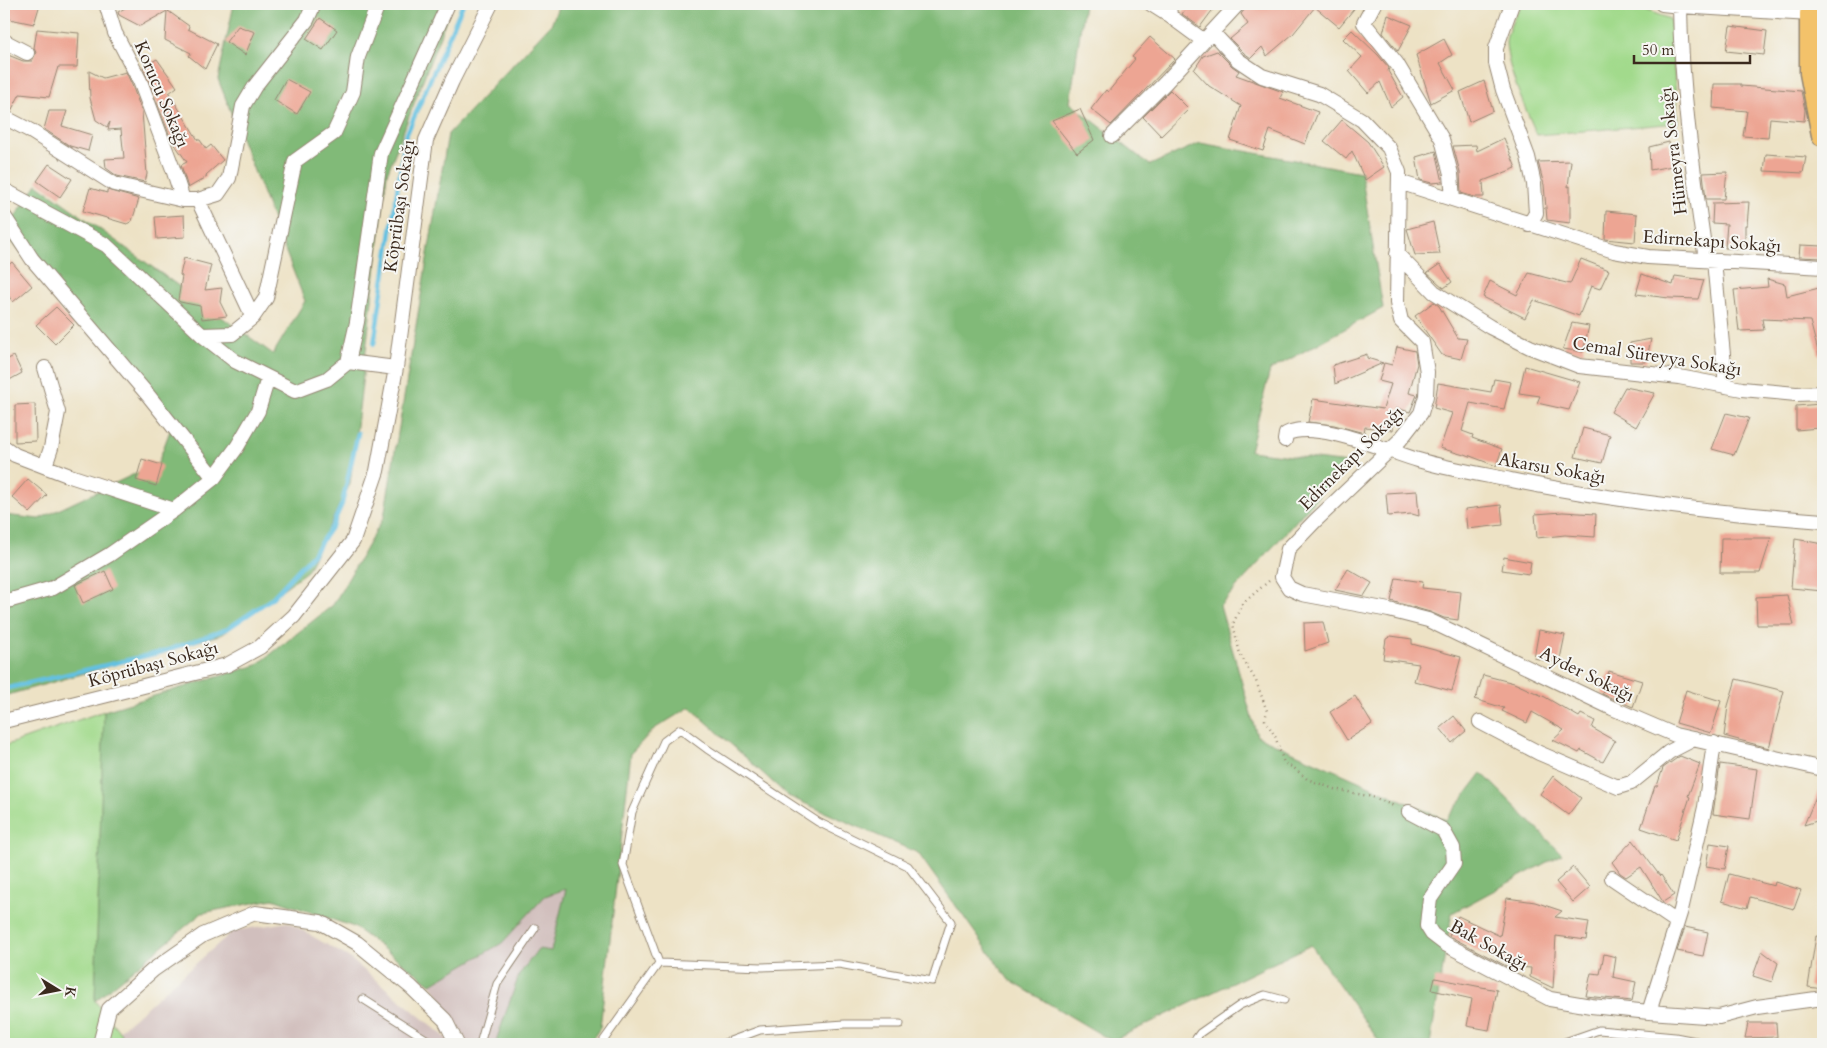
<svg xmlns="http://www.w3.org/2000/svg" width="1827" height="1048" viewBox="0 0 1827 1048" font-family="Cardo,serif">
<rect width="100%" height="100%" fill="#f6f6f2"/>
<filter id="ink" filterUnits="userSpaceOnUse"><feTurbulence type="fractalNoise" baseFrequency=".02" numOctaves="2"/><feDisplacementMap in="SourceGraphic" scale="10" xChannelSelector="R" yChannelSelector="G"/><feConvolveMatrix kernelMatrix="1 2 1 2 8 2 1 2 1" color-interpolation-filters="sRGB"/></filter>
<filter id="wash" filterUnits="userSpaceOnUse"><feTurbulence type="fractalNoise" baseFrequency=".0096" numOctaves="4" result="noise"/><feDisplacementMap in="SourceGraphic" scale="20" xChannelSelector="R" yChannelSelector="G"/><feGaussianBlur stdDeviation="1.12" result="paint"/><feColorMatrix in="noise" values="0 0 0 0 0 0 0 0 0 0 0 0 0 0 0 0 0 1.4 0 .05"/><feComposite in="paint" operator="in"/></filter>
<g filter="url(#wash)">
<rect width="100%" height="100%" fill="#ede2c5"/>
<path fill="#d1bfbd" d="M567 889 551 951 519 975 495 1044H467L462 1032 431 984 502 943 545 896Z
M288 922 348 957 450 1041 448 1044H129L119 1031 233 931Z"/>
<path fill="#a2da8c" stroke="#6e8255" d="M1522 4H1629L1670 19 1678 123 1537 135C1525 107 1508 73 1506 43 1506 33 1516 13 1522 4Z
M104 711 95 1001 129 1044H4V746Z"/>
<path fill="#81ba78" stroke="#5e724b" d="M234 4H452L387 174 350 484 307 571 223 634 4 696V515L39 519 158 463 175 417 4 233 37 184 273 354 305 301 218 79Z
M559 4H1084L1070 103 1150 165 1200 143 1361 172 1383 308 1270 370 1250 451 1348 463 1220 606 1257 736 1446 820 1482 773 1562 854 1452 913 1430 1044H1381L1311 945 1112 1041 1009 980 918 853 788 796 690 707 654 729 631 753 600 1028 589 1044H495L519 975 538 949 551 951 566 889 545 896 502 943 431 984 354 927 273 899 202 913 95 1001 104 711 257 665 333 605 384 517 448 134 552 23Z"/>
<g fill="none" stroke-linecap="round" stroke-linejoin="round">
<path stroke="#64c1e2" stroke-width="4.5" d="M374 344 405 138 463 4
M4 689 162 652 227 629 271 599 312 555 332 526 342 504 358 433"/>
</g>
<g id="blocks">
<path fill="#eda593" d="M11 4H40L34 24 5 18Z
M132 4H181L168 11 189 26 188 29 217 44 205 69 189 56 191 53 165 40 167 11 140 26 119 15 118 12Z
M1189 4H1217L1200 27 1182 14Z
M1249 4H1358L1339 27 1315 7 1293 34 1267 56 1262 47 1251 58 1244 53 1230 39 1248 24 1241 14Z
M1388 15 1412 25 1398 51 1383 33Z
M320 18 337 30 323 50 306 39Z
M238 26 255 32 245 55 226 42Z
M1730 26 1767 31 1764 55 1726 51Z
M37 29 79 33 77 67H58L49 97 20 94 11 111 4 108V66L8 55 23 61H32L36 53 34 48Z
M1352 30 1378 55 1389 68 1388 71 1403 97 1391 107 1380 82 1368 93 1349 71 1362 57 1343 39Z
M1150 37 1175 59 1111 125 1091 109 1106 90 1108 92 1135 59 1132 57Z
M1444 39 1452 55 1440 63 1455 90 1431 103 1416 55Z
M1217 51 1232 66 1239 71 1236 75 1283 92 1280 98 1318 112 1305 144 1270 130 1263 151 1230 140 1241 106 1209 86 1194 70 1203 56Z
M157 59 177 87 169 93 198 140H200L206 149 211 145 223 160 206 175 207 177 188 188 181 165 187 162 171 139 143 67Z
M89 71 103 78 126 72 132 85 142 112 147 174 145 182 117 176 106 168 105 159 124 158 121 129 108 130 110 122 107 127 96 120 90 98Z
M286 79 310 92 297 114 274 100Z
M1484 81 1493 111 1469 122 1460 92Z
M1714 84H1741V86L1801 91 1805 110 1804 121 1770 118 1768 138 1743 136 1747 111 1713 108Z
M1170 90 1189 109 1161 136 1143 117Z
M1080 109 1094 140 1077 153 1052 121Z
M49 111H67L62 126 92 135 88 151 70 146 44 129Z
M1342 120 1368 142 1384 167 1365 180 1352 151 1346 159 1324 141Z
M1504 138 1516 168 1483 181 1484 197H1474L1461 193 1460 172 1453 146 1476 145 1477 151Z
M1669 142 1672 166 1650 170 1649 147Z
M1436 151 1443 182 1432 183 1420 180 1416 157Z
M1766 154 1806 157 1803 173 1764 171Z
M1571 161 1568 187 1570 186V223L1547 220 1544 185 1538 162Z
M49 164 72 179 60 197 37 181Z
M1727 172 1724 199H1706L1703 173Z
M90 188 107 193V190L139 199 132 221 127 224 83 211Z
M1749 202 1747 225H1745V249L1725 248 1727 224 1712 223 1713 203Z
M1606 211 1637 214 1635 242 1605 239Z
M184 215 185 237 157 239 155 217Z
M1433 222 1440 254 1415 255 1407 229Z
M1800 245 1823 246V258L1799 257Z
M184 258 211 265 205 290 222 288 220 302 227 316 202 319 200 306 180 302 178 300 182 276 180 275Z
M1581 259 1609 270 1600 289 1591 286 1579 316 1534 300 1525 318 1483 297 1490 281 1517 295 1529 273 1570 284Z
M12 262 32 286 13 302 4 290V269Z
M1440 264 1452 282 1444 288 1427 273Z
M1642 274 1673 285 1675 276 1704 280 1698 299 1669 298 1636 294Z
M1767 279 1785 284 1787 296 1823 287V354L1819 355 1810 321 1762 319 1764 330 1739 331 1734 290 1768 287Z
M1434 302 1439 306 1458 338 1467 339 1461 359 1442 355 1415 316Z
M56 307 74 325 55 344 36 325Z
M1572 323 1589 326 1583 352 1563 349Z
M1651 339 1646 362H1630V343Z
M1397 347 1415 351 1417 364 1409 393 1417 395 1410 412 1396 408 1393 430 1365 427 1364 433 1334 425 1308 422 1313 399 1383 409 1391 384 1379 381 1384 363 1392 365Z
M1367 354V358L1383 363 1335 384 1333 365Z
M14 356 22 373 4 383V361Z
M1525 366 1580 382 1569 410 1537 403 1540 396 1519 393Z
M1494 379 1511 382 1504 409 1470 403 1462 431 1473 435 1472 438 1502 449 1496 466 1465 454 1464 455 1440 448 1452 413 1434 408 1438 383 1491 392Z
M1625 387 1655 393 1636 427 1611 412Z
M35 404 36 441 15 442V405Z
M1821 404 1819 428 1796 430V406Z
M1726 413 1749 418 1734 455 1712 449Z
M1583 428 1610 435 1602 463 1575 457Z
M142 459 162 465 156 486 136 480Z
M28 479 47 495 30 513 12 497Z
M1417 491 1419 516 1412 514 1388 516 1386 493Z
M1501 505 1503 525 1467 529 1465 509Z
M1563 512 1596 514 1595 537 1565 535 1537 538 1535 514Z
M1721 538H1771L1760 573H1720Z
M1795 539 1823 544V591L1791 588Z
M1504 557 1531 562 1529 574 1502 570Z
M1348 569 1372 583 1364 596 1335 590Z
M105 571 113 589 83 603 75 585Z
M1396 578 1423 582 1422 588 1461 592 1458 620 1444 618 1430 612 1391 601Z
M1787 595 1794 625H1757L1756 597Z
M1323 622 1328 643 1305 651 1304 623Z
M1539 630 1565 635 1559 664 1534 658Z
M1391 636 1412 639V644L1461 657 1452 691 1414 681 1419 664 1383 659 1386 639Z
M1609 671 1642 681 1633 707 1602 694Z
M1483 675 1514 683 1545 697 1579 717 1581 714 1595 721 1592 728 1615 741 1603 762 1581 750 1579 753 1553 740 1564 730 1532 712 1527 723 1502 711 1504 708 1474 699 1477 696Z
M1736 679 1784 691 1769 748 1724 736 1728 706Z
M1686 690 1721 701 1711 733 1676 723Z
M1355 696 1372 724 1347 740 1330 712Z
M1454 716 1466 731 1452 743 1440 728Z
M1680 756 1700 764 1688 796 1690 797 1676 840 1641 828 1655 786H1657L1663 768Z
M1720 764 1757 769 1750 819 1713 814Z
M1553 776 1581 798 1568 815 1540 794Z
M1823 780V819L1804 825Z
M1633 840 1660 876 1661 875 1674 895 1663 902 1641 867 1626 877 1620 873 1612 862Z
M1710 843 1729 846 1725 869 1706 866Z
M1573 867 1590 887 1573 902 1556 882Z
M1729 874 1774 886 1775 882 1801 890 1794 909 1750 897 1747 908 1722 901Z
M1507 898 1535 902 1562 911 1555 917 1589 922 1586 940 1556 936 1553 988 1530 977 1531 968 1506 966 1449 936 1458 916 1500 936Z
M1685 927 1708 932 1703 956 1677 951Z
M1816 936 1823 937V989L1808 987Z
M1762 951 1778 963 1772 982 1753 976Z
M1604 954 1616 957 1613 977 1636 982 1632 1001 1586 996 1591 973 1600 974Z
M1435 978 1497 990 1489 1030 1467 1026 1472 999 1432 990Z
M1748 1023H1776L1777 1037 1745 1038Z"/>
</g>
</g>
<g filter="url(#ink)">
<use href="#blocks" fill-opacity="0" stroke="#948672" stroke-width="1"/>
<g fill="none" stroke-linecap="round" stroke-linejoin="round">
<defs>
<path id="lane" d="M680 729 707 749 818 822 908 866 951 922 932 981 839 964 762 967 659 963 623 865 632 812 664 741Z
M363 999 434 1044
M480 1044 497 984 535 928
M601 1044 659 963
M722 1044 760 1030 845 1024H900
M1192 1044 1200 1033 1240 1005 1265 995 1284 1000
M1559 1044 1599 1030 1675 1037 1711 1044"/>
<path id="street" d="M106 4 115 33 140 81 173 169 183 200
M1151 4 1170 16
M1169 4 1170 16 1204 41
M1374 4 1364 23 1397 64 1442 139 1451 174 1453 199
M1512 4 1496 48V63L1503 90 1528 157 1534 184 1536 213 1529 225
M1662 4 1680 6 1811 14
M1680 6C1681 92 1694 176 1706 260
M1212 32 1238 60 1262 76 1319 94 1362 120 1389 148 1399 172 1397 303 1401 321 1422 342 1427 372 1426 396 1421 413 1400 440 1315 521 1288 549 1282 577 1289 588 1302 594 1389 610 1428 620 1612 708 1675 735 1823 769
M4 41 27 53
M4 117 29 130 114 184 183 200H198L218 194 229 178 243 106 255 86 307 20 314 4
M1112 136 1165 83 1238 4
M1399 182 1614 251 1648 257 1823 267
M4 190 106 245 202 335 235 361 295 391 327 379 348 362 357 322 381 153 448 4
M198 200 253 317 232 334 202 335
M4 216 32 259 148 395 214 478
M1397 254 1434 292 1490 327 1530 347 1579 366 1679 377 1742 389 1796 394 1823 393
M1714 261 1726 386
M253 317 266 298 295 161 334 133 353 92 358 57 378 4
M348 362 396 368
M1285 440 1286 434C1315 419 1387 451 1418 460 1448 469 1480 474 1511 480 1614 501 1718 513 1823 521
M4 447 15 455 70 476 174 510
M45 466 51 448 58 412 45 368
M4 602 53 588 109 555 174 510 214 478 237 447 258 411 268 378
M4 721 227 665 260 647 294 616 353 541 377 471 396 368 426 140 452 81 491 4
M1480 722 1539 753 1618 787 1631 783 1669 752 1694 739
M1714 743 1705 807 1681 910 1649 1012 1719 1017 1757 1007 1823 998
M1409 812 1443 830 1453 848 1454 864 1430 899 1428 915 1427 926 1432 934 1445 944 1550 999 1591 1006 1649 1012
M1612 878 1677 922
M100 1044 109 1009 153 970 203 935 255 913 320 922 357 943 411 987 445 1020 457 1044"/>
<path id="primary" d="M1814 4 1811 14V73L1823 135"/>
</defs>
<use href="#lane" stroke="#948672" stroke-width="9"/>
<use href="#street" stroke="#948672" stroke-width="16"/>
<use href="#primary" stroke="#948672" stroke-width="25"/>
<path stroke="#948672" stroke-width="2.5" stroke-dasharray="1 4" stroke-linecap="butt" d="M1269 581 1242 604 1233 624 1240 654 1256 681 1267 711 1265 720 1275 736 1284 763 1294 768 1307 779 1334 789 1373 797 1396 807"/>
<use href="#lane" stroke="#fff" stroke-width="7"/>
<use href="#street" stroke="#fff" stroke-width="14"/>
<use href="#primary" stroke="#f3c26a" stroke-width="22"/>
</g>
</g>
<g text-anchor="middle" stroke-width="4" stroke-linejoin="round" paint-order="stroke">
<g font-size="18" fill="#3b2a1e" stroke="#f6f6f2">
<text transform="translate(162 94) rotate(67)" y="6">Korucu Sokağı</text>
<text transform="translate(1673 151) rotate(-97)" y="6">Hümeyra Sokağı</text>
<text transform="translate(399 206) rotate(-82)" y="6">Köprübaşı Sokağı</text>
<text transform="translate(1712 241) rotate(4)" y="6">Edirnekapı Sokağı</text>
<text transform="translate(1657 356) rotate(9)" y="6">Cemal Süreyya Sokağı</text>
<text transform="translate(1351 458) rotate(-45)" y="6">Edirnekapı Sokağı</text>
<text transform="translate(1552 468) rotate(10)" y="6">Akarsu Sokağı</text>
<text transform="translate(153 664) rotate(-15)" y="6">Köprübaşı Sokağı</text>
<text transform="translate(1587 674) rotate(26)" y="6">Ayder Sokağı</text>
<text transform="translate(1489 945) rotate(29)" y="6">Bak Sokağı</text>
</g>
</g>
<rect width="1827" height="1048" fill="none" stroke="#f6f6f2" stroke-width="20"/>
<g transform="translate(58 990) rotate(100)" stroke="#f6f6f2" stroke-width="4" paint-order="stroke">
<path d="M0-4L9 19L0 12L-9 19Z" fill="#3b2a1e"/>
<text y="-8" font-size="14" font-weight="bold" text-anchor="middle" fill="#3b2a1e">K</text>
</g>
<path d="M1634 55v8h116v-8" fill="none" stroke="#3b2a1e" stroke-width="2.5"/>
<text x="1642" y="55" font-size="15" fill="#3b2a1e" stroke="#f6f6f2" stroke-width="4" paint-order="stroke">50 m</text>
</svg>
